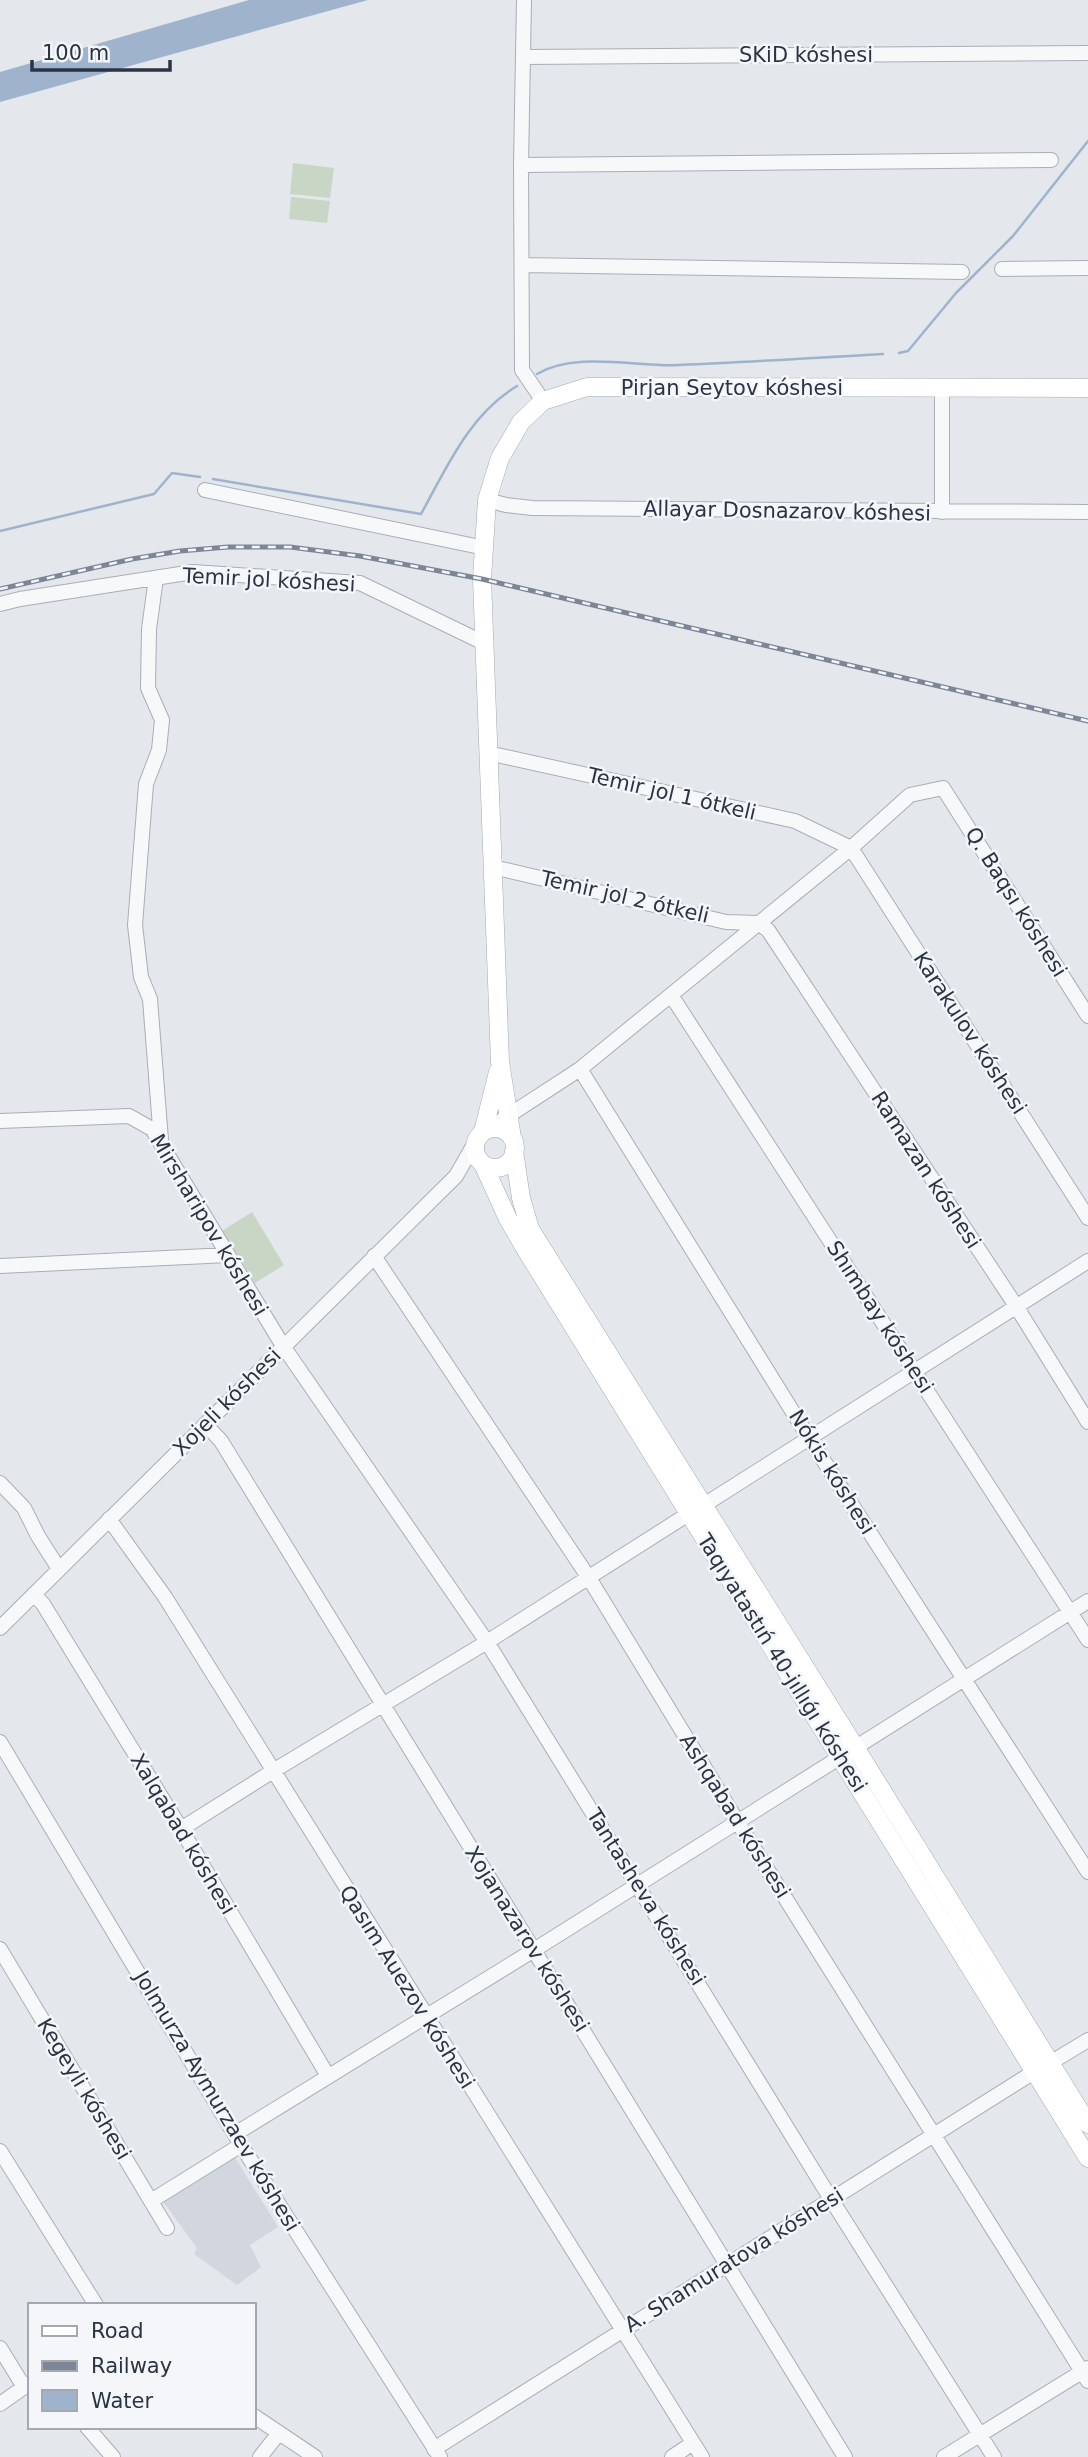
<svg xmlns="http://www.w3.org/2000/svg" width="1088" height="2457" viewBox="0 0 1088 2457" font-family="'DejaVu Sans',sans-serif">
<rect width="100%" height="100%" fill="#e4e7ec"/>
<path fill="#d2d6de" d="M234 2156 278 2227 250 2245 261 2267 237 2285 194 2254 197 2248 162 2200Z"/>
<path fill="#c9d6c5" d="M293 163 334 168 330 198 290 194Z
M291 197 330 201 327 223 289 219Z
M252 1212 284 1265 255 1283 222 1231Z"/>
<path fill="#9fb4cc" d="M249 0H368L0 102V72Z"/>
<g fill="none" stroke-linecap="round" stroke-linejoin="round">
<path stroke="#9fb4cc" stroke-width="2.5" d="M899 353 908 351 956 293 1013 236 1088 141
M537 374C575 351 636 367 679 365 747 362 815 358 883 354
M213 479 421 514C447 467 469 415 517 386
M0 531 154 494 172 473 200 477"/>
<defs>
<path id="minor" d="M524 0 521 165 522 370 543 401
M523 57 1088 53
M521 165 1051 160
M522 265 962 272
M1002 269 1088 268
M205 490 485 548
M487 500 506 505 532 508 1088 512
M942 512V389
M156 578 149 629 148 688 162 720 159 750 146 784 135 925 141 977 150 999 161 1140
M0 604 20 599 193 572 360 583 484 643
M488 753 795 821 851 848 1088 1218
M493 867 726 922 758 923 768 930 1016 1306 1088 1422
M671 995 1088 1640
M580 1069 809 1438 1088 1872
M0 1121 129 1116 152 1129 283 1346 487 1642 831 2199 994 2457
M488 1129 580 1069 851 848 910 795 943 788 1088 1016
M374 1256 589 1578 737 1821 1088 2381
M0 1266 228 1255
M205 1424 221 1441 845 2457
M0 1483 24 1508 38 1536 59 1569
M704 1505 1088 1261
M109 1519 165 1597 702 2457
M34 1594 43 1604 181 1829 328 2076
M0 1628 456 1176 476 1141
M0 1742 241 2145 440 2457
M181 1829 273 1771 487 1642 690 1513
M0 1949 167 2228
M1050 2063 1088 2040
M235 2134 534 1950 1088 1601
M0 2151 96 2305
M151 2201 241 2145
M0 2348 24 2387
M0 2404 30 2383
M254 2416 315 2457
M87 2427 113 2457
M434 2449 1034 2072
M260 2457 279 2433
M672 2457 693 2443
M944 2457 1088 2368"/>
<path id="major" d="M475 1148a20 20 0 1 1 40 0a20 20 0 1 1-40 0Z
M483 1132 498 1072
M512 1138 500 1062 482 579 487 500 500 458 521 422 543 401 587 387 1088 388
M514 1151 521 1198 530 1229 855 1747 1088 2124
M483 1164 508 1219 526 1250 1088 2158"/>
</defs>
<use href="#minor" stroke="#a9aeb7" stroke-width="16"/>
<use href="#major" stroke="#a3abb8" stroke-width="19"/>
<use href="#minor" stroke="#f7f8fa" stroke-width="14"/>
<use href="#major" stroke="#fff" stroke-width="18"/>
<defs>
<path id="rail" d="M0 589 132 559 180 551 228 547H290L360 556 482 579 1088 721"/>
</defs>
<use href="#rail" stroke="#7d8696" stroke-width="5"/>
<use href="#rail" stroke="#f4f6f9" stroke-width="2.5" stroke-dasharray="8" stroke-linecap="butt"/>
</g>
<g text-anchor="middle" stroke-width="5" stroke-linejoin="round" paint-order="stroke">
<g font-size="21" fill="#2b3445" stroke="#f4f6f9">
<text x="806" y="62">SKiD kóshesi</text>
<text x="732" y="395">Pirjan Seytov kóshesi</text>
<text transform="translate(787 511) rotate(1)" y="7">Allayar Dosnazarov kóshesi</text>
<text transform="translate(269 580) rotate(3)" y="7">Temir jol kóshesi</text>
<text transform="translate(672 794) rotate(13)" y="7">Temir jol 1 ótkeli</text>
<text transform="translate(625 897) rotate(13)" y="7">Temir jol 2 ótkeli</text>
<text transform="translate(1016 902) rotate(58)" y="7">Q. Baqsı kóshesi</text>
<text transform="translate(970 1033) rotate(57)" y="7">Karakulov kóshesi</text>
<text transform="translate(926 1170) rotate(57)" y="7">Ramazan kóshesi</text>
<text transform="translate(209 1225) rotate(59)" y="7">Mirsharipov kóshesi</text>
<text transform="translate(880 1317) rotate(57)" y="7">Shımbay kóshesi</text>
<text transform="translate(227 1402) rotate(-45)" y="7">Xojeli kóshesi</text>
<text transform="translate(832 1472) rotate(58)" y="7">Nókis kóshesi</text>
<text transform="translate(782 1663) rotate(58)" y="7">Taqıyatastıń 40-jıllıǵı kóshesi</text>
<text transform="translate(735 1816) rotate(58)" y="7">Ashqabad kóshesi</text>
<text transform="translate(183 1834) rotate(59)" y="7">Xalqabad kóshesi</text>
<text transform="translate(646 1897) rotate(58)" y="7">Tantasheva kóshesi</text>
<text transform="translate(527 1939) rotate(58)" y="7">Xojanazarov kóshesi</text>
<text transform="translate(407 1987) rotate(58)" y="7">Qasım Auezov kóshesi</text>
<text transform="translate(84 2089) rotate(59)" y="7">Kegeyli kóshesi</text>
<text transform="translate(217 2101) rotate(59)" y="7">Jolmurza Aymurzaev kóshesi</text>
<text transform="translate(734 2260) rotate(-32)" y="7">A. Shamuratova kóshesi</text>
</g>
</g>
<rect x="28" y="2303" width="228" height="126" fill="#f4f6f9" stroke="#a4a8b1" stroke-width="2"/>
<rect x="42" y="2326" width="35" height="10" fill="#ffffff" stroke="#a4a8b1" stroke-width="2"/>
<text x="91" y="2338" font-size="21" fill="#2b3445">Road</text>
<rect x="42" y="2361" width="35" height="10" fill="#7d8696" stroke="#a4a8b1" stroke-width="2"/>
<text x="91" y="2373" font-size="21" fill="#2b3445">Railway</text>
<rect x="42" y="2390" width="35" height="21" fill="#9fb4cc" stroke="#a4a8b1" stroke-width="2"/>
<text x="91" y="2408" font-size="21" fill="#2b3445">Water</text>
<path d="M32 60v10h138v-10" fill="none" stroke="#2b3445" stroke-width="3.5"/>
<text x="42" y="60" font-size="21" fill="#2b3445" stroke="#f4f6f9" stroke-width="5" paint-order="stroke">100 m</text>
</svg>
